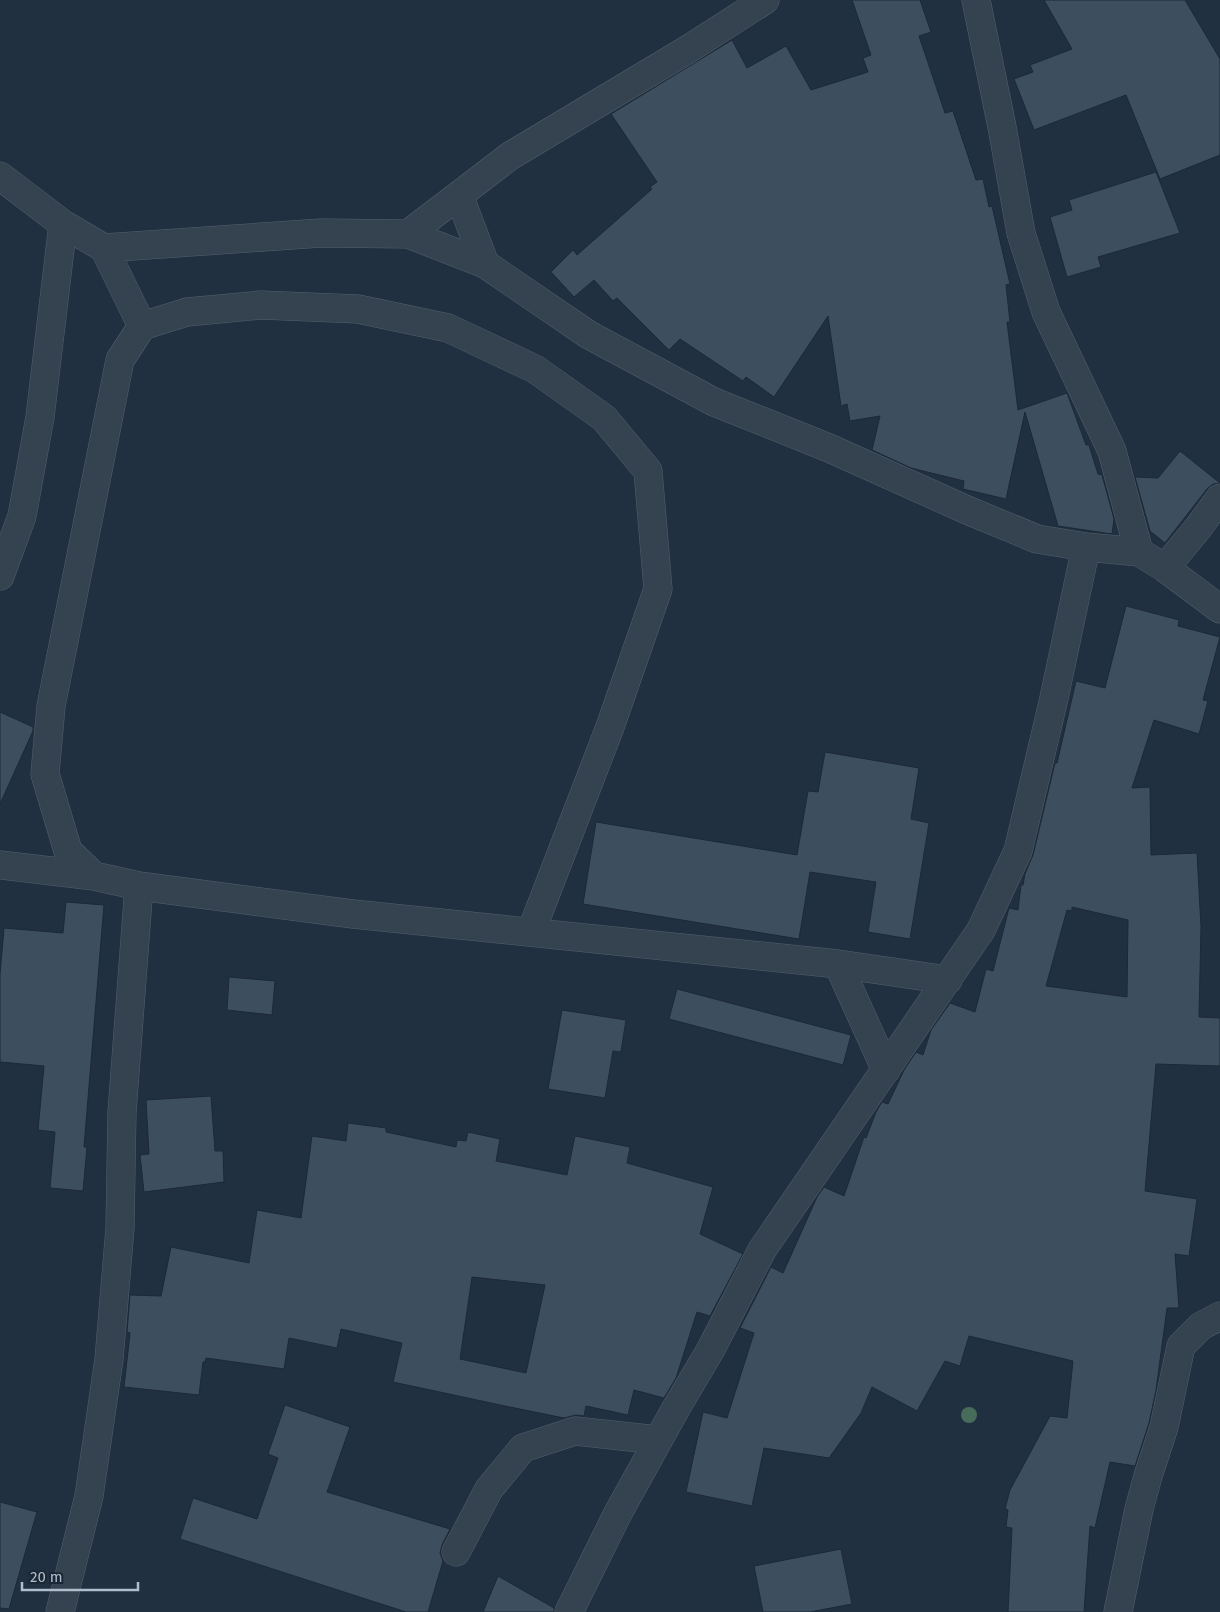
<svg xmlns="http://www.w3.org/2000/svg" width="1220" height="1612" viewBox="0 0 1220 1612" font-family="'Fira Sans',sans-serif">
<rect width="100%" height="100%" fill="#213040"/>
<path fill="#3d4f5f" stroke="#1c2936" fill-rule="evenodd" d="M852 0H920L931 32 919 36 945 113 953 111 976 180 983 179 989 207 992 206 1010 284 1006 285 1010 322H1007L1018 410 1067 393 1086 445H1089L1098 474 1102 475 1114 519 1112 534 1058 526 1025 412 1006 499 963 489 964 481 911 468 872 450 880 416 850 421 847 404 841 406 828 316 774 397 746 377 743 381 680 339 669 350 617 298 613 301 594 280 574 297 551 272 573 250 577 255 652 189 650 187 657 182 611 114 732 40 747 68 786 46 811 90 868 72 863 58 871 55Z
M1044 0H1185L1220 59V155L1160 179 1126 95 1034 130 1014 79 1033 72 1030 65 1072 49Z
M1156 172 1180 233 1098 257 1101 267 1067 277 1050 217 1072 210 1069 200Z
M1180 451 1220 483 1213 484 1207 489 1165 543 1150 531 1135 477 1158 478Z
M1126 606 1179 620 1178 626 1220 637 1203 700 1208 701 1199 734 1154 720 1132 788 1150 787 1151 855 1197 853 1201 927 1199 1017 1220 1018V1066L1156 1064 1145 1191 1197 1199 1189 1256 1175 1254 1179 1308H1167L1156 1390 1149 1423 1135 1466 1110 1462 1095 1528 1090 1526 1084 1612H1008L1012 1528 1006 1527 1008 1510 1005 1509 1010 1490 1050 1416 1067 1418 1073 1361 969 1336 960 1366 945 1361 917 1411 872 1387 861 1413 829 1458 764 1448 752 1506 686 1492 703 1412 727 1418 754 1333 740 1328 771 1267 783 1273 817 1197 824 1187 844 1196 864 1137 866 1138 876 1112 882 1102 888 1104 904 1070 916 1052 923 1055 931 1030 950 1003 975 1012 986 969 993 971 1009 908 1018 910 1021 885H1023L1025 874 1033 855 1055 763H1057L1076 681 1105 688ZM1072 907 1128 920 1127 997 1046 986 1067 910 1072 911Z
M0 712 33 727V731L0 804Z
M825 752 919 768 911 819 929 823 910 939 868 932 876 882 810 872 799 939 583 904 596 822 797 855 808 791 818 792Z
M66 902 104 905 84 1147H87L83 1191 50 1188 55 1132 38 1130 44 1066 0 1062V974L4 928 63 933Z
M229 977 275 981 272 1015 227 1010Z
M677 989 851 1035 843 1065 669 1019Z
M562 1010 626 1020 621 1052 613 1051 605 1098 548 1089Z
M211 1096 215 1151H223L224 1182 144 1192 140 1155 149 1154 146 1100Z
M348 1123 386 1128V1132L456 1147 457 1140 466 1141 468 1132 500 1139 496 1161 567 1175 575 1136 630 1147 627 1163 713 1187 700 1234 743 1254 710 1316 697 1312 676 1378 664 1398 634 1390 628 1415 586 1406 584 1416 576 1415 564 1418 505 1406 393 1382 402 1343 341 1329 337 1348 289 1338 284 1369 206 1358 205 1362H203L199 1395 124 1387 130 1333 127 1332 130 1295 161 1296 171 1247 249 1263 257 1210 301 1218 312 1136 346 1141ZM472 1277 545 1285 526 1373 460 1359Z
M285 1405 350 1427 327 1492 450 1529 442 1545 440 1553 443 1561 428 1612H406L180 1539 193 1498 257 1519 278 1458 268 1454Z
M0 1502 37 1512 9 1609 0 1608Z
M841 1549 852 1604 810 1612H763L754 1566Z
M498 1576 554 1608V1612H483Z"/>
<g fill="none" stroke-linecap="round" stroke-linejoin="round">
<defs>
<path id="minor" d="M976 0 1002 127 1021 233 1046 312 1112 451 1139 552
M0 176 63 224 104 248 321 233 408 234 485 264 589 335 714 402 829 448 967 510 1037 539 1086 547 1139 552 1165 568 1220 609
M459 195 485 264
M408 234 510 156 687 50 765 0
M104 248 142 326
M1165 568 1198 528 1220 498
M0 576 22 516 40 417 63 224
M0 865 94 876
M531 932 610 727 658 589 648 471 604 418 535 369 448 328 358 309 261 305 187 312 142 326 120 360 51 706 45 774 68 851 94 876 139 886 353 914 838 964 948 980
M838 964 886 1070
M456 1552 489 1489 523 1448 575 1431 658 1440
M60 1612 89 1496 109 1359 120 1228 122 1112 139 886
M569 1612 618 1513 675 1410 711 1349 762 1250 981 930 1018 851 1054 698 1086 547
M1118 1612 1139 1509 1148 1476 1164 1427 1181 1346 1201 1326 1220 1316"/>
</defs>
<use href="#minor" stroke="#53606d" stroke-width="29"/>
<use href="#minor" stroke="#35424f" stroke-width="28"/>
</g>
<circle fill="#476c5a" cx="969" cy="1415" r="8"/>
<path d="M22 1582v8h116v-8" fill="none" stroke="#b1bdcb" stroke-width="2.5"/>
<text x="30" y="1582" font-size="15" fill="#b1bdcb" stroke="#1a2734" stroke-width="4" paint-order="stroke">20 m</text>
</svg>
